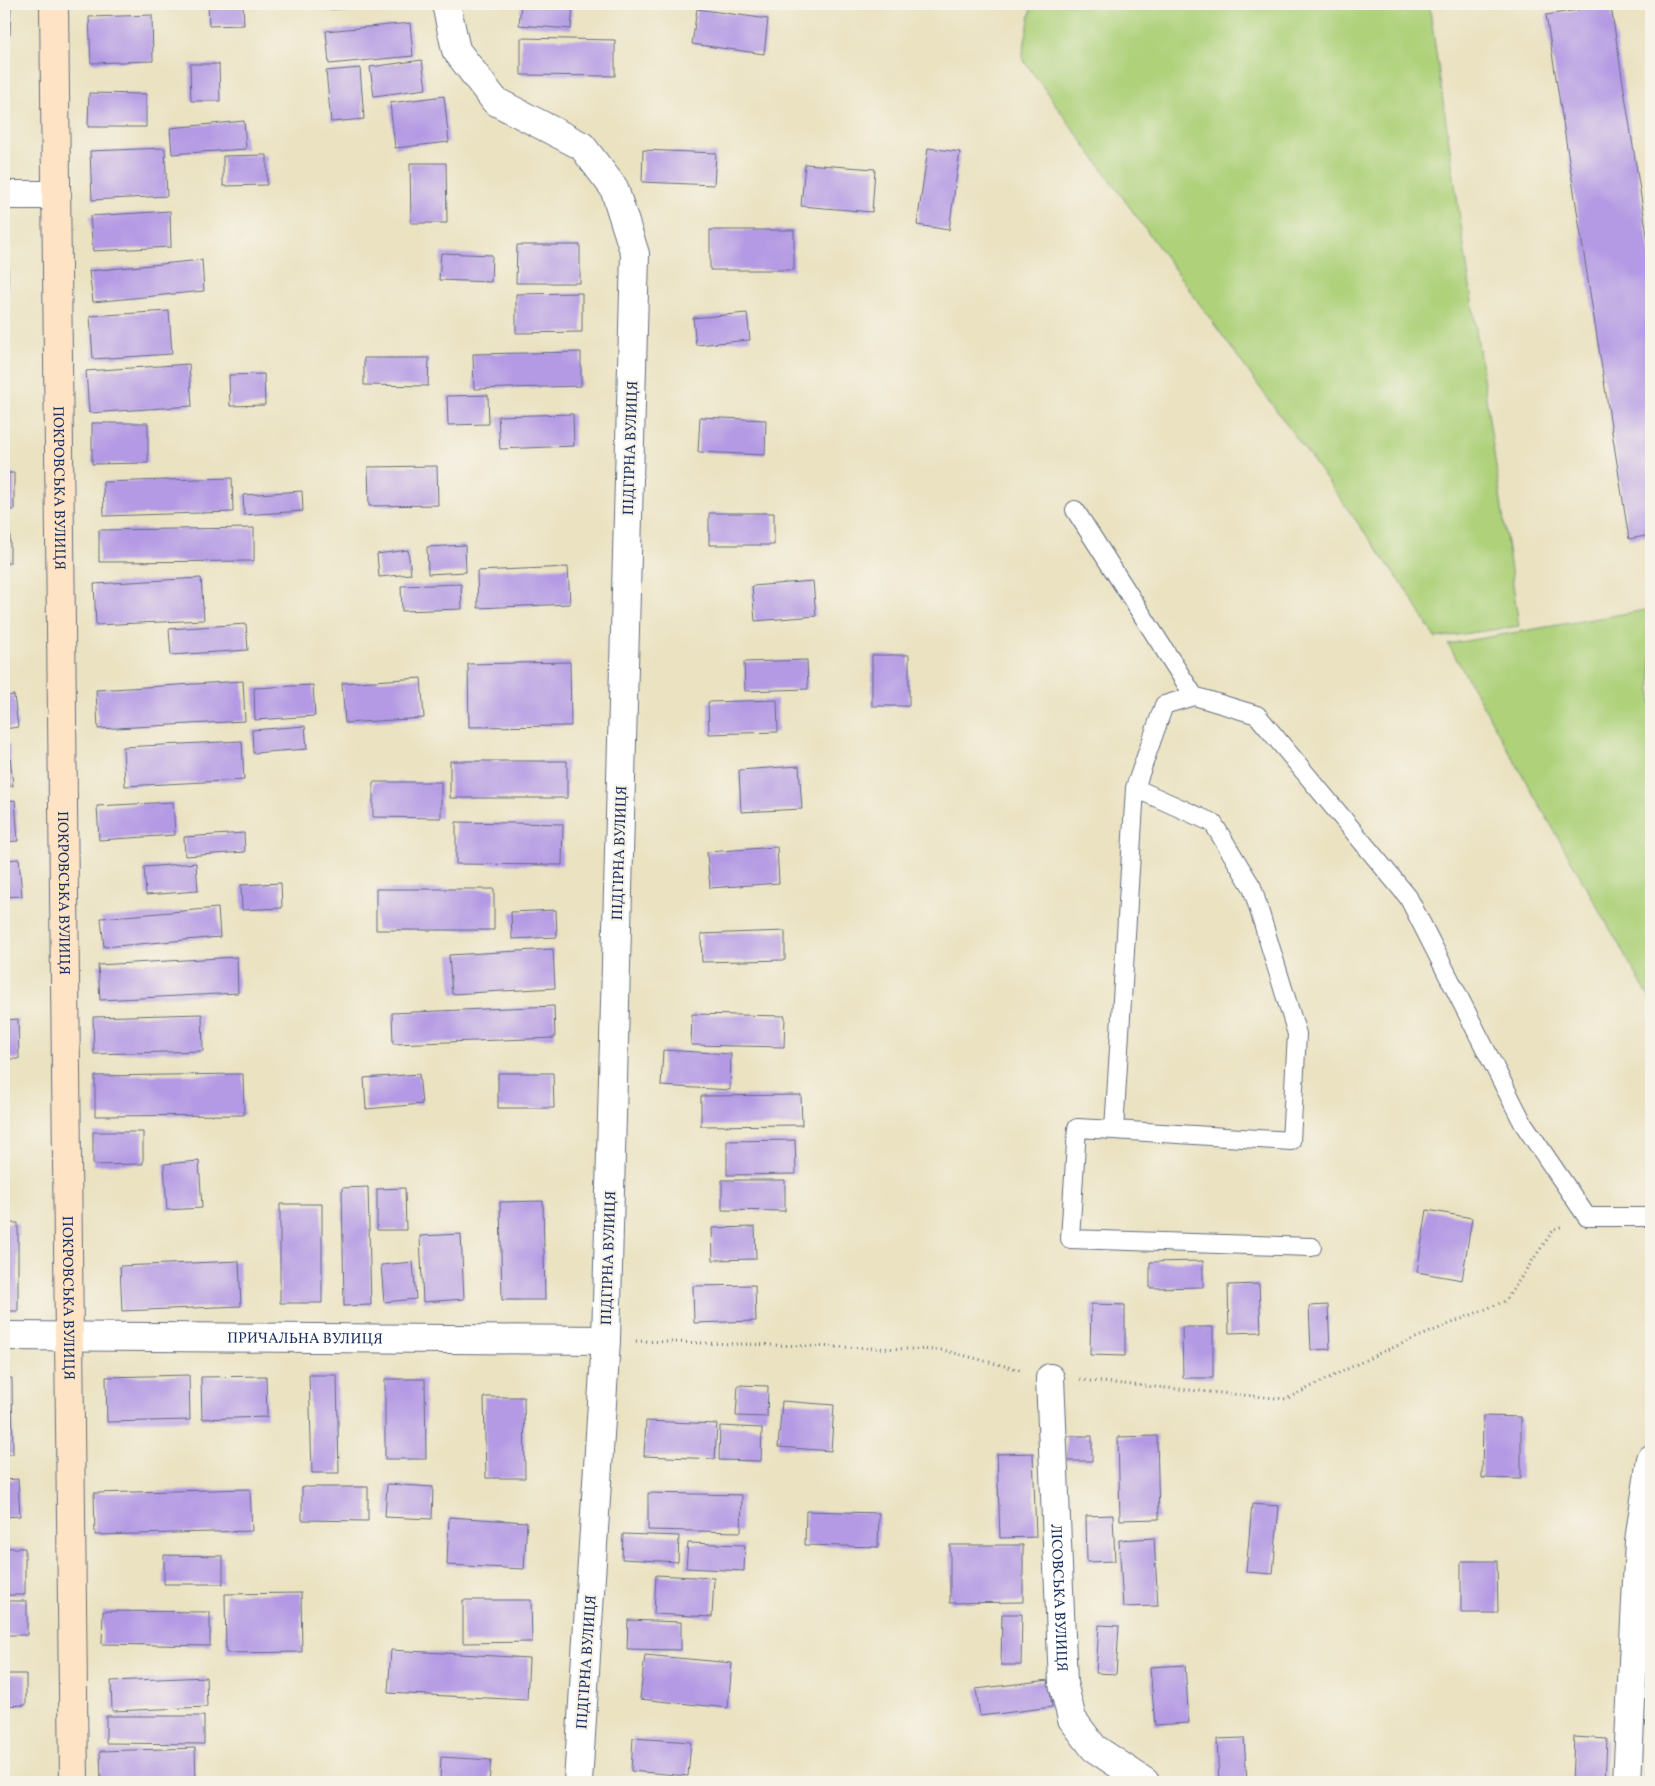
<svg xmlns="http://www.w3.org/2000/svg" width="1655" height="1786" viewBox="0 0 1655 1786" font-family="Vollkorn,serif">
<rect width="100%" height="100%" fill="#f7f3e8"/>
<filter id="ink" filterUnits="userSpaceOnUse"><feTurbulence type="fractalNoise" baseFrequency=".02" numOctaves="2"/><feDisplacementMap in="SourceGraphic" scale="10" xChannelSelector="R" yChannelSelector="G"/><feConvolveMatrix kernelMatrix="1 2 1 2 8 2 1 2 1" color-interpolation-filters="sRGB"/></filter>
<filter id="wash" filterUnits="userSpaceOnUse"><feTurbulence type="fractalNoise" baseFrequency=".0096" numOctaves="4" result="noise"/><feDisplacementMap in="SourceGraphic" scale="20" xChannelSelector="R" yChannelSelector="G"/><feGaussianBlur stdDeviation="1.12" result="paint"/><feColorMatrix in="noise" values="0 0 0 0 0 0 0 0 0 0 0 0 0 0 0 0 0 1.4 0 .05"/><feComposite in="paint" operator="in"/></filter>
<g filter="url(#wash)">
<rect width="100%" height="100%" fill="#eae2c1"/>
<path fill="#aed17a" stroke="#64806c" d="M1032 4H1429L1519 626 1435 638 1409 594 1022 58Z
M1651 609V1001L1448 644Z"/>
<g id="blocks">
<path fill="#b49ae4" d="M4 4H11L10 35H4Z
M208 4H243L244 25 209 26Z
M326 4H395V5L326 10Z
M521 4H573L571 29 519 25Z
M1577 4H1626L1611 7 1651 260V535L1629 539 1546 15 1578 10Z
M697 9 768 19 764 54 692 44Z
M152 15 153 61 91 63 89 17Z
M410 23 413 56 329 64 326 31Z
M521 38 615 40V76L521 75Z
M422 60 426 89 374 96 370 67Z
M190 64H219L220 101H191Z
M360 68 364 119 331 122 326 71Z
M89 93 146 94V127H88Z
M444 96 449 142 395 148 390 103Z
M4 120H6V170H4Z
M244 121 246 149 172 154 170 128Z
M165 148 167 196 92 200 90 151Z
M928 148 960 152 949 230 917 225Z
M643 150 716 153 714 185 642 182Z
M267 155V185L223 186V156Z
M410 163H446L447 223H411Z
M805 164 875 169 872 212 801 206Z
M170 211 171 247 93 251 90 216Z
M710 230H794V270H710Z
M517 245H580V283H516Z
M4 252H8V288H4Z
M441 253 492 255 491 282 439 280Z
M202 260 204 291 93 302 89 271Z
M582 293V332L516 333V294Z
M169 311 172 354 93 359 90 316Z
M747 313 750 340 696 345 693 318Z
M581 352V386L474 389 473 354Z
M364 358H429L428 386 364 385Z
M4 364H7V387H4Z
M189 364 192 406 89 413 86 371Z
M264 374 265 405 230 406 229 375Z
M488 395 489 424 448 425 447 396Z
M573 414 574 446 500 449 498 416Z
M700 417 766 420 765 455 698 452Z
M92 423H148V463L92 464Z
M437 466 438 505 369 506 368 467Z
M4 473H14V510H4Z
M232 478 233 512 104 516 103 482Z
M302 491 303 511 244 515 243 495Z
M709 513H774V545H709Z
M254 528V561L99 562V530Z
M4 533H10V563H4Z
M465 545 466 572 428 574 427 547Z
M408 550 411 574 379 577 377 554Z
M568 567 570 604 478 608 477 571Z
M201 578 204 620 96 625 94 584Z
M813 581 816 616 755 621 752 586Z
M461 584 462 609 402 611 401 586Z
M246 624 248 650 171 655 169 629Z
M872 655H909V706H872Z
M807 660 808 689 745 691 744 662Z
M570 662 571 726 469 727 468 664Z
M421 678 424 718 345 723 342 683Z
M243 681 245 721 98 729 96 690Z
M313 685 315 716 255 720 254 688Z
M14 695 18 727 4 729V696Z
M777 700 778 732 709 734 708 702Z
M305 726 307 749 253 753 252 730Z
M242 741 244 780 125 786 123 747Z
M4 744H9L13 786H4Z
M450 761H567V798H450Z
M799 766 802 809 741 812 739 770Z
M373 782H441V818L373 817Z
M15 800 18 841 4 842V801Z
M173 802 175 835 99 840 97 806Z
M456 822 563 824 562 865 456 864Z
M244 833 245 852 185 856 184 837Z
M777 847 779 883 710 888 707 852Z
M19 859 22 896 4 897V860Z
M196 863 198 891 146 895 144 867Z
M281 883 282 908 242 910 241 885Z
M376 889H494V930H376Z
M218 908 220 937 104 947 101 918Z
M556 910 557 937 512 939 511 912Z
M785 931V960L702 962 701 934Z
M553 949 555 988 452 994 449 955Z
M237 957 238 993 100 1000 98 965Z
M554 1006 555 1038 393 1044 392 1013Z
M202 1014 203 1051 94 1054 93 1017Z
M692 1014 785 1016 784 1047 691 1045Z
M18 1019 19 1059H4V1020Z
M663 1050 731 1054 730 1090 661 1086Z
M498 1073H553L554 1108H498Z
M243 1074 244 1115 95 1116V1076Z
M419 1074 422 1104 366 1109 364 1078Z
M801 1095 802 1125 701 1126V1096Z
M93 1132H143V1164L93 1165Z
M795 1140 796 1174 727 1175V1141Z
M199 1161 202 1208 167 1210 164 1164Z
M722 1180H785V1211L722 1210Z
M368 1187 371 1305 344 1306 342 1188Z
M405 1188 406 1230H377V1189Z
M543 1201 545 1300H502L500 1202Z
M280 1204H322V1303H280Z
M1427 1210 1472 1218 1462 1280 1417 1272Z
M4 1223H18V1311H4Z
M755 1227 756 1259 713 1260 712 1228Z
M461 1234 464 1299 423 1302 420 1236Z
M239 1261 241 1306 122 1311 120 1266Z
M1203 1261V1287L1150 1288V1262Z
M413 1262 416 1299 384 1302 381 1265Z
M1259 1284 1261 1332 1229 1333 1228 1285Z
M755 1285 756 1321 694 1323 693 1286Z
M1091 1304 1125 1305V1356L1090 1355Z
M1328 1305 1330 1349 1311 1350 1309 1306Z
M1182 1327H1213V1378H1183Z
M189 1375 190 1420 107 1422 106 1377Z
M309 1375H337L339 1473H312Z
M266 1376 267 1417 202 1419 201 1377Z
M4 1378H12L13 1454H4Z
M385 1379H425L426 1459H385Z
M738 1385 768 1386 767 1417 736 1416Z
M484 1397H524L525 1478H486Z
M782 1401 834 1405 831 1451 778 1447Z
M1483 1416 1521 1417V1479L1482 1478Z
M646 1421 717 1424 715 1459 644 1456Z
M720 1426 762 1428 761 1461 719 1460Z
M1066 1436H1092V1461H1066Z
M1157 1436 1159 1519 1120 1520 1118 1437Z
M1033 1453 1036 1537 1000 1538 997 1454Z
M18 1479 20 1516 4 1517V1480Z
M387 1484 433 1487 432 1519 385 1517Z
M302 1487H368V1521L302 1520Z
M250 1489 252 1531 95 1535 94 1493Z
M648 1493 742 1495 741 1532 648 1530Z
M1252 1504 1279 1506 1273 1574 1246 1572Z
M806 1511 879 1513 878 1547 805 1545Z
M1113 1515 1115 1561 1087 1562 1086 1516Z
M449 1517 527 1522 524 1569 447 1565Z
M623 1534 679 1536 678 1562 622 1559Z
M1154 1538 1158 1606 1123 1607 1119 1540Z
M688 1543 745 1545 744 1571 686 1568Z
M950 1545H1023V1602L950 1603Z
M4 1548H25V1595H4Z
M164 1555 223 1556V1584H164Z
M1461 1561H1497L1498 1613H1461Z
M656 1575 714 1578 712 1617 654 1614Z
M301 1593 302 1652 226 1653 225 1594Z
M463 1600H531L532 1642 463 1643Z
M4 1601H27V1635H4Z
M103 1611 210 1612V1646L102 1644Z
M1002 1614H1022L1021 1665H1001Z
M628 1620 681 1622V1650L627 1649Z
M1099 1625 1119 1626 1116 1674 1096 1673Z
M391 1650 529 1658 527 1700 388 1693Z
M645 1655 732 1663 728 1708 640 1699Z
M1185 1665 1189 1723 1155 1725 1150 1667Z
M4 1674H26V1705L4 1706Z
M206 1677 207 1707 112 1711 111 1681Z
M1049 1680 1052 1707 980 1716 976 1689Z
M106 1716H204V1744L106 1743Z
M1574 1737 1607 1739 1605 1782H1572Z
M633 1738 691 1742 688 1776 631 1771Z
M1244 1738 1247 1782H1219L1217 1739Z
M195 1748 196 1781 101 1782 100 1751Z
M441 1757 491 1760 489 1782 440 1781Z"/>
</g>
</g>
<g filter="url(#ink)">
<use href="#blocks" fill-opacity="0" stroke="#636e81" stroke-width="1"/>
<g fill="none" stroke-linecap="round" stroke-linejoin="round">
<defs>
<path id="lane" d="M1075 510 1194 696 1257 715 1408 897 1523 1123 1587 1217H1651
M1135 788 1213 823 1252 887 1297 1034 1291 1141 1114 1130 1135 788 1164 705 1194 696
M1114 1130 1077 1128 1070 1239 1312 1247"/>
<g id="street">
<path d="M446 4 456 50 495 101 582 146 614 188 635 254 606 1340 578 1782"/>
<path d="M4 195H57"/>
<path id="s1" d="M4 1336 606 1340"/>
<path id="s2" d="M1050 1378 1063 1683 1072 1719 1094 1748 1145 1782"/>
<path d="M1627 1782 1639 1541 1651 1459"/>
</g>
<g id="secondary">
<path id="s3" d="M54 4 74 1782"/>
</g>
</defs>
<use href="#lane" stroke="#636e81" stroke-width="20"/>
<use href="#street" stroke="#636e81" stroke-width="30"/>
<use href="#secondary" stroke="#636e81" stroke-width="30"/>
<path stroke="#636e81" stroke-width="3" stroke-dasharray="1 4" stroke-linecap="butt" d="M636 1341 943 1350 1020 1370
M1080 1380 1286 1399 1382 1352 1505 1301 1554 1229 1563 1226"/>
<use href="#lane" stroke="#fff" stroke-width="18"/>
<use href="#street" stroke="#fff" stroke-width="28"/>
<use href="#secondary" stroke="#fee4c5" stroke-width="28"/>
</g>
</g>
<g text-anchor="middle" stroke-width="4.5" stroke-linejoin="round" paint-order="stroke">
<g font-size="15" fill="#1b2f5e" stroke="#f7f3e8">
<text transform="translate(630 448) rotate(-88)" y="5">ПІДГІРНА ВУЛИЦЯ</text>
<text dy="5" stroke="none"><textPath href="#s3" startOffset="484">ПОКРОВСЬКА ВУЛИЦЯ</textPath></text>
<text transform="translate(619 853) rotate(-88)" y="5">ПІДГІРНА ВУЛИЦЯ</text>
<text dy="5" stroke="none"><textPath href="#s3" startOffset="889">ПОКРОВСЬКА ВУЛИЦЯ</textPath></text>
<text transform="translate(608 1258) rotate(-88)" y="5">ПІДГІРНА ВУЛИЦЯ</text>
<text dy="5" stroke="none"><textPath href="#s3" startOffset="1294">ПОКРОВСЬКА ВУЛИЦЯ</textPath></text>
<text dy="5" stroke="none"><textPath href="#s1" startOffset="301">ПРИЧАЛЬНА ВУЛИЦЯ</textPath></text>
<text dy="5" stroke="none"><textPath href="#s2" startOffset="220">ЛІСОВСЬКА ВУЛИЦЯ</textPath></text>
<text transform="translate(586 1662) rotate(-86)" y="5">ПІДГІРНА ВУЛИЦЯ</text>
</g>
</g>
<rect width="1655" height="1786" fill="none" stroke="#f7f3e8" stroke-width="20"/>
</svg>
